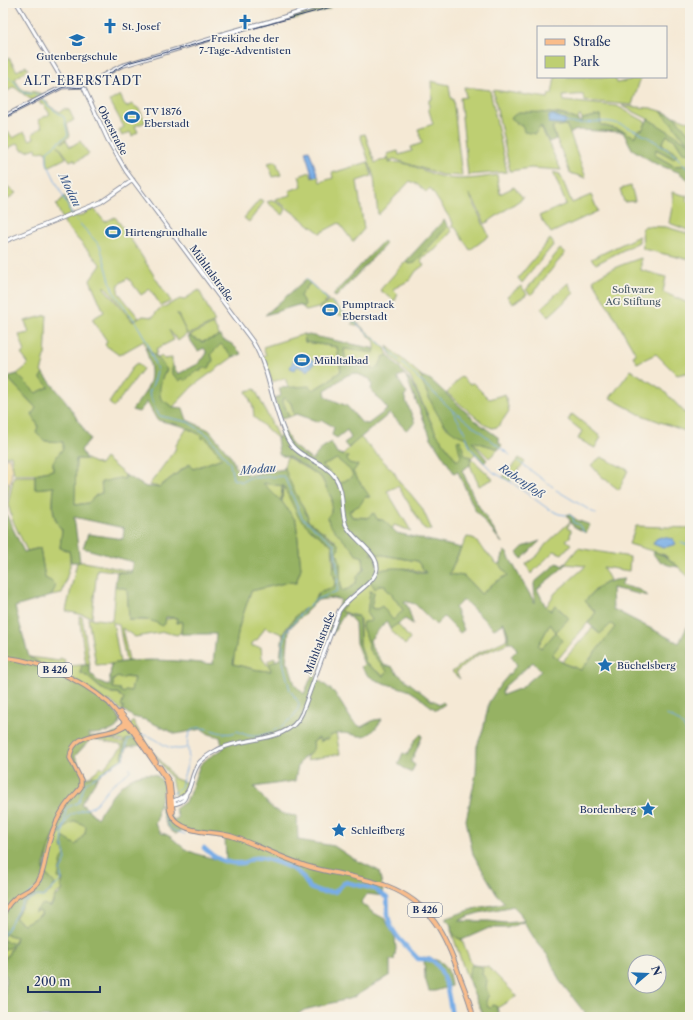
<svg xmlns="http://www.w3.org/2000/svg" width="693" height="1020" viewBox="0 0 693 1020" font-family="'Libre Caslon Text',serif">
<rect width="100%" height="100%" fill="#f7f3e8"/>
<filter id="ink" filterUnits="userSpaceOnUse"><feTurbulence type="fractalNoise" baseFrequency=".025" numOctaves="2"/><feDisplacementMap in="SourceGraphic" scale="8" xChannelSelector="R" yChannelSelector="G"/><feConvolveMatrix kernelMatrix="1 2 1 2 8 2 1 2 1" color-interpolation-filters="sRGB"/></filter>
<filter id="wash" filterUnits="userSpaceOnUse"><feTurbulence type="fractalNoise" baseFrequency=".012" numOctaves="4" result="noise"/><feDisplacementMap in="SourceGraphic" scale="16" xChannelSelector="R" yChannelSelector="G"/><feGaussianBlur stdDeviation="0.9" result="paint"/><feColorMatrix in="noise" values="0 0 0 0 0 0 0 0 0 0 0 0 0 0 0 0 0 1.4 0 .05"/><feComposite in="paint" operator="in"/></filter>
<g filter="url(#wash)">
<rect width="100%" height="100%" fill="#f5e9d5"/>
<path fill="#becf72" stroke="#6c7f68" d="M324 5 325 7 329 6 330 9 290 20V17L320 8Z
M9 58 17 71 26 66 28 69 15 79C24 98 30 87 43 95L33 101 14 87 3 94V61Z
M555 77H615L617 83 641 77 632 105 585 101 583 95C579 94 568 96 563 96L564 101 617 106 646 122 643 129 635 138 624 131 601 125 600 115 582 119 581 116H579L578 120C550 108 543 113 516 123L523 127 540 125 561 170 531 168 510 171 493 90 548 98 549 94H552Z
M431 81 449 85 451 99H453L462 176 442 175 394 159 389 161V163C407 159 426 174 443 177 460 181 480 178 497 175L500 194 514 187 523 198 485 224 475 203 469 194 489 236 470 250 455 227H452L453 223 430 188 426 192 418 185 410 181 378 215 374 177 360 135 365 134 375 163 388 158 389 160 387 154 398 151 399 155 412 151 411 147 422 143 418 129 433 124 429 111V100L432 99Z
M464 87 490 90 507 172 468 175 460 98 466 97Z
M120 95 126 107 132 104 139 109 146 122 135 126 138 132 132 136 130 132 122 136 119 130 124 127 110 101Z
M42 99H44L52 108 60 112 64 109 69 110 74 120 67 124 70 136 61 143 66 140 70 147 80 141 89 154 75 162 74 159 70 161 58 145 66 158 48 167 46 151 37 152 36 148 27 151 26 150H22L18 143 5 150 3 147V136L8 132 13 138 24 132 30 140 34 138 32 134 42 127 38 120 50 114 43 104 41 105 39 102Z
M622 106 651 108 661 111 690 145 648 119Z
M674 116 690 122V135Z
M567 125 586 178 570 173 552 127Z
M667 135 675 140 683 152 690 153V165L674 166 655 155V149L673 158 676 154 662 144Z
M276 161 281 175 273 177 268 163Z
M368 162 372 176 357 181 364 229 353 242 339 223 320 233 275 199 291 195 289 191 302 186 299 176 310 172 312 178 318 176 320 182 333 178 332 173Z
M553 172 560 174 572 203 591 195 598 211 551 233 539 216 566 204Z
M3 183 16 193 3 203Z
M631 186 635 201 624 202 620 189Z
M672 192 687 196 686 201 690 203V231L669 223 673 202Z
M65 196 71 215 74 214 78 217 94 209 105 222 115 217C136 244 151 273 171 301L161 306 150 289 141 295 128 278 119 284 118 292 139 318 133 321 105 286 104 288 133 322 143 316 153 317 158 310 180 299 183 300 199 290 215 322 188 335 177 313 187 334 178 341 169 330 174 340 156 349 157 352 155 355 159 358 161 356 164 359 172 358V374L185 379 202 368H209L213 360 211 354 221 344 233 357 193 386 173 407C169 405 162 401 160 397 157 390 162 376 167 370L159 359 146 347 144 341 119 355 105 345 107 341 92 319 104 312 90 280 101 265 66 226 56 205Z
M260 199 264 202 249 222 244 218Z
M274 200 286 209 283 215 267 202Z
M448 226 452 231 435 250 424 256 421 261 424 265 416 271 410 280 393 289 398 294 395 301 380 290 406 261 410 264Z
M645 226 666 227 690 234V260L643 249 642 229Z
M639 236V242L596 264 591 259Z
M550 239 554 244 522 283 518 278Z
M560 249 565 253 531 295 526 290Z
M641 258V270L666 277 663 292 690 304V372L677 375 656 354 637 363 633 356 636 354 593 280C608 269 624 264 641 258Z
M310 283 329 300 318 308 306 311 303 307 305 304 300 296Z
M568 283 574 293 548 317 541 308Z
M521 286 527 294 512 304 507 296Z
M331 301 345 314V316L320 311 319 308Z
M47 315C45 335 48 352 41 372L43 373 40 378 49 387 36 393 17 374 27 366 28 363 21 354 25 352 19 335 29 333 25 321Z
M354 320 385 348 388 355 383 357 379 367H377L376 369 346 364 344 349 349 344 375 349V342L359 326 352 324Z
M213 324 220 336 202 342 189 336Z
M304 334 305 342 337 347 341 371 328 381 313 390 289 389 285 378 272 382 263 356 266 355 263 347Z
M387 346 423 377 421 380 430 400 446 427 467 438 475 454 471 458 493 479 479 486 470 465 471 458H461L457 461 436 433 416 389 410 377 391 356Z
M138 363 143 369 114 407 109 403 134 365Z
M631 370 663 390 690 418V433L639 414 610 398Z
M461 376 469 384 473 383 489 399 505 394 509 411 498 427 492 428 485 425 447 393Z
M7 377 36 408 38 426 45 441 63 442 64 448 53 462V470L35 474H14L11 455 3 457V378Z
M255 389 278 437 277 438 254 417 253 407 246 391Z
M284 398C291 399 293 408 294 415L289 417 282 399Z
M572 414 601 437 595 448 578 439 582 431 568 420Z
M187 428 205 437 222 458 193 469 189 464 159 487 149 485 175 450 176 445Z
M360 437 394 472 400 483 409 492 422 508 432 530H425L398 486 387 491 411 531 394 525 392 530C380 515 369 518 352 517L349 511 353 510 365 497H369L339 484 322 466 342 455Z
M471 440 499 449 489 458Z
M287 457 321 477 332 499 331 512 328 517C338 534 348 546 363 557L364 569 352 588 341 591 340 562 336 555 335 540 307 520 308 517 288 480 284 466Z
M601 457 628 470 619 490 601 476 591 465Z
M105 458 125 475V479C112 487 98 493 88 503L74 505 76 459H86L100 465Z
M519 458 525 462 510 481 503 477Z
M14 476H35V489L54 487C53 503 50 517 62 529L60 548 69 551 71 562 62 594 51 596 55 586 45 578 40 548 27 551 12 519 8 504Z
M262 483 282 486 281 502V501Z
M10 484 6 503V514H3V485Z
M283 484 310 529 332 545 335 587 324 590 319 593 310 606 298 613 285 630 284 635 265 627 258 639 252 643V646L261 647 262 657 267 665 269 664 267 661 275 658 276 661 281 659 271 671 258 670 232 664 239 627 251 591 289 582 296 583 301 568 296 521 282 502Z
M571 521 567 528 571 530 570 537 566 540 571 544 562 554 554 551 531 574 526 564 538 555 546 544Z
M636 526 690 528V578L665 555 629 544Z
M467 537 473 538 497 564H499L500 562V566L508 575 494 583 481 594 464 576 449 574Z
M578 548 630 557 629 571 603 567 610 580 597 588 585 601 596 613 558 659 552 655 556 632 542 649 538 646 550 624 556 632 569 618 555 605 551 611 546 607 555 593 586 566 565 564Z
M371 553 417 561 426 573 405 568 377 571Z
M77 562H84L131 571V573L97 569 92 617 66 611Z
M370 581 385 585 393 593 392 595 403 610 393 620 377 609 371 608 374 592 370 591 367 614 372 621 363 623 362 627 368 641 369 650 387 671 384 676 366 664 360 644V619L357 616 339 611Z
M115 586 127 589 129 620C138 620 146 620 155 621 160 621 169 618 177 618V623L182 621 181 632 177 635 164 632 135 637 122 628 129 660 126 661 119 625 113 622 120 662 111 664 110 680 111 664 96 665 88 618 112 621Z
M79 616 82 617 90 665H86Z
M503 620 508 633V643L476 656 456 672 460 679 452 672 474 655 506 640 507 636Z
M397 623 410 639 405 645 390 629Z
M611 623 616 627 581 670 562 662 592 628 600 634Z
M29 657 59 661 60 658 65 660 64 664 66 666 82 665 80 673C94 678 101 696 117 693L124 699 123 712 109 700 108 702Z
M118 677 134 678 131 691 124 693 113 688V680Z
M133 721 148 746 125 740 123 758 107 768 98 777 90 776 101 767 103 769 122 747 121 745 91 739 88 736 102 737 123 743V741L111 738 110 735 128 729Z
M336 733 340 754 307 760V756C312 753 314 748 313 742 319 737 329 737 336 733Z
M153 752 167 768 173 778 187 783 183 795 176 797 171 778Z
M81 803 97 818C83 835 55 868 63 890L56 894 50 907 40 911 42 914 24 924 15 918 25 901 51 891 55 884 44 872 50 845 59 820Z
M451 930 456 937 462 940 472 965 488 967 517 996 497 1008 500 1017H486L483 1014 465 972Z
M6 934 16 937 7 957 3 958V951L13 944 3 940V936Z"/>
<path fill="#96b264" stroke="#587061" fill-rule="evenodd" d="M661 111 674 116 690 135V153L683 152 675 140 667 135 662 144 677 154 674 159 656 149 655 155 674 166 690 165V181L678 172 656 164 632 149 623 132 577 130 570 133 566 125 552 127 556 139 549 142 541 126 535 134 524 132 523 127 511 118 518 112C539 112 558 112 578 120L579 122H582V119L600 115 601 125 624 131 635 137 637 131 643 129 648 119 688 143Z
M444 220 448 226 415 263 410 264 406 261Z
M383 241 386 244 336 297 333 295Z
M306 279 310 283 300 296 305 304 303 307 298 305 265 315Z
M304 334 375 349 374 353 344 349 346 364 375 369 377 367H379L383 357 388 355 412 383 436 433 457 461 461 457 457 441 460 440 465 455 471 457 470 465 462 470 475 500 502 543 475 510 458 472 454 473 431 438 405 374 397 377 407 394 404 396 415 423 406 430 390 413 348 448 344 443 351 438 347 430 337 438 332 435 334 427 322 420 319 422 297 414 294 415 291 403 285 398 282 399 289 417 281 419 274 398 281 396 279 388 309 386 313 390 328 381 341 371 337 347 305 342ZM355 373 370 379 372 384 371 390 387 408 388 409 368 424 362 423 347 406 326 397 325 390C336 385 342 375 355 373Z
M189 336 202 342 220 336 222 339 232 344 242 354 233 357 221 344 211 354 213 360 209 368H202L201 371 194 372 185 381 182 378 180 381 172 374V364L178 374 200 363V360L203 359 207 353 204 348 198 351 188 337Z
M145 347 159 359 167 370C161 377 158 390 161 399L173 407 183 408 187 420 209 430 230 455 237 469 249 475 284 469V466C290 484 299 500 308 517L307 520 338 544 339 549 336 551V554L338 555 340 562 341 591C349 589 357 586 357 577L364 569 363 557 356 555 351 547 347 544 329 524 328 517 331 512 332 499 321 477 289 457 283 456 279 454 277 438H279L282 431 284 430 292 445 312 460 322 448 331 442 337 453 348 457 347 460 349 463 358 465 353 472 370 497H365L360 505 349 511 352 517 367 518 374 513 377 519 383 520 397 533 461 548 449 574 464 576 481 594 494 583 508 575 500 566 504 551 507 553 522 581 535 603 534 583 557 563 563 566 565 563 566 565 537 589 546 607 551 611 555 605 569 618 556 632 562 641 552 655 565 664 581 670 615 627 611 624 600 634 588 623 596 612 585 601C598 587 604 580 624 579L621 585 640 590 648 596 612 588 613 609 679 643 690 621V1017H588L559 980 549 957 536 941 524 922 507 928H489L462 940 456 937 451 930 452 925 446 920V918L476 908 505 903 497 895 473 854 466 820 476 774 477 746 483 730 489 702 500 685 517 665 511 656 517 650 513 643H508V633L503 621V624L494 629 465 601H462L455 608 464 630 460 633 444 617 436 625 415 604 404 601 408 607 413 624 405 619 390 629 386 621 370 640 372 648 385 666H391L398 674 431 700 437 702 439 705 443 702 445 704 436 710C427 704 419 696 410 691 393 684 371 684 361 667L364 664 356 643 355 623 346 613 340 620 334 632H328L341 600 333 598 318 600 289 629 286 664H289L295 685 304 694 317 664 320 663 315 677 334 692 353 722 361 727 374 720 382 719C362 752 355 725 330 736L329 739H325L320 742 319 738 313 742C316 755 305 753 300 762 297 767 296 775 295 781L254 787C270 805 271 814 297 816L298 840 334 846 352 858 379 871 384 896 367 894 361 903 372 912 385 919 395 937 396 949 394 960H390V975L352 998 304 1010 294 1017H3L6 975 3 974V958L7 957 13 945 3 951V940L14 944 16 937 6 934 3 936V514H6L24 552 40 548 45 578 51 581 56 586 51 596 15 607 29 657C57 673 105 688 120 720 119 733 97 734 88 734L91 739 75 756 86 778 90 776 98 777 81 804 97 818C109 799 125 772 150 774 158 774 163 780 164 788L159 804H167L169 814 173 820 178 818 175 809 185 802 189 795 200 765 208 758 223 749 220 737 209 734 202 729 176 734 146 720 133 717 122 709 124 707 121 706 124 699 118 693C101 695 94 678 80 672L82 665H89L91 675 94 676 96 680 110 686 111 664C145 657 179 661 213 664L216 634H181L182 621 177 623V618L166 617 165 624 162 626C151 618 141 620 129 620L127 589 115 586 117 572 131 573 133 562 83 548 88 534 123 539 124 528 74 517 80 562H71L69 551 60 548 62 530C51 517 53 503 54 487L35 489V474L53 470V462L63 448V442L45 441 36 433 38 426 32 414 36 408 7 377 17 374 36 393 49 387 40 378 43 373 65 400 90 439 81 450 86 459H76L75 505 88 503 96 495 102 493 101 482 120 478 125 479V475L146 487H159L190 464 193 469 222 458 205 437 203 439 199 434 182 426 157 420 147 402 139 412 132 410C152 384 156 379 145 347ZM337 459 350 470 353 476 339 484 330 472 322 466ZM263 483 282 486 281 501ZM283 485 299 518 310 529 332 545 335 564 332 573 335 576V587L321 591 310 606 298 613 283 635 280 659 269 664 271 671 258 670 233 664 239 627 251 591 289 582 296 583 301 568 296 521 282 502ZM371 553 417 561 426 573C419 574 413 570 406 569 397 567 386 568 377 571L376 560ZM370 581 375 589 380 585H385L387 591 392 593V595L403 610 393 620 382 606 377 609 371 608 374 592 370 591 367 614 372 621 363 622 362 627 368 641 369 650 387 671 384 676 366 664 360 644 359 616H352L340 611 353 595ZM550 624 556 632 542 648 538 646ZM533 662 541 671 521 688 503 695 502 692 505 686ZM118 677 121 679 126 677 134 678 131 691 126 690 124 693 120 691 121 689 113 688V680ZM158 806H161C163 817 165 828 176 834L182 830 225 837 226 861C214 859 201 856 189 851 179 847 172 834 161 833L155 824 157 819ZM75 821 86 826 85 833 76 845 63 837 62 847 65 855 62 859 58 878 63 879 61 887 63 890 57 896 56 894 51 907 43 904 34 912 40 911 42 914 24 924 15 918C22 906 27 894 43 897L51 891 55 884 44 872V864L55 833H61L67 825ZM513 906 520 913 524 921 506 923 489 921H459C475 911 495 911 513 906ZM635 962H659V986H635Z
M419 375 431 380 476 421 499 438V443L502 445 499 449 472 441 487 460 484 463 471 449 467 438C440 432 432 402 421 380L423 377Z
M569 514 577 520 590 525 586 533 573 526 567 515Z
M540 541 522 559 517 553 523 547Z
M652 551 665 556 679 567C668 566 656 562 652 551Z
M421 734 422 737 411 762 415 765 411 773 398 764 403 753 407 755 415 740Z
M134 737 137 738 141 745 127 747 124 758 122 757 125 740Z
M424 957C445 961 449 965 451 986L435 991H429L425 978Z
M472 965 481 966 483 969 482 974 487 980 486 988 489 995 486 1001 488 1007 490 1008 493 1005 496 1006 499 1017H486L483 1014C478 1000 462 979 472 965Z"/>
<path fill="#eeda9e" stroke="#84847e" d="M9 457 12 468 11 483 3 481V459Z"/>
<path fill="#78ade6" stroke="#4a6ea2" d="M553 115 566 120 564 124 549 123V116Z
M309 150 318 176 313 177 305 151Z
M295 357 306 362 311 358 315 362 308 371 297 366 295 370 290 368Z
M661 537 673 539 676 544 663 548 653 544 656 539Z"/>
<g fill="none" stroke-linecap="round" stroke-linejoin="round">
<path stroke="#78ade6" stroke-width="1" d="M3 76 12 79 24 93 41 95 47 105 64 117 68 135 47 151V163L72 215 100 246 113 291 135 321 147 342 157 370 155 379 149 393 155 409 160 416 188 422 208 435 230 463 233 479 243 482 248 478 284 476 302 518 334 544 338 573 337 591 317 599 304 610 286 632 283 646V662L290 690 299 703C300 719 267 738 252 736 247 736 242 733 237 731 222 741 197 717 189 734 185 742 190 752 188 761 186 771 182 779 181 788L172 794
M565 122C579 126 596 120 611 122 629 125 664 145 678 158 682 162 686 168 690 172
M306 279 328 300
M332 303 384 347
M387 349 452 410 463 428 471 449 493 472 511 482 547 508 559 514 566 515
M454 411 510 455
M518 461 553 487
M556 490 596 514
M568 514 573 517 574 523 578 524 584 532
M681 542 690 546
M666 715C676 718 687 726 687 737
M141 735C158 734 164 754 186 748
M127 742 129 739 135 737
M168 797C161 804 164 825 173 830 176 832 181 832 185 834
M60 833 70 815 94 806 110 786 130 771V768
M45 870 49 860
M45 873V872
M25 901 37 896 43 897 62 880 60 871 66 860 62 842 66 808 79 802 85 784 124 758 127 743
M3 936 27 895 41 885 44 876"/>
<path stroke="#78ade6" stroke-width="4.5" d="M204 848C215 859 227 865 243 863 247 862 251 859 255 858 264 856 295 868 301 875 305 879 306 884 310 888L322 892H335L345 882 375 889 387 898C388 905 387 913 389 920 392 935 409 948 418 959 423 959 429 958 433 961 446 970 450 1003 452 1017"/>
</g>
</g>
<g filter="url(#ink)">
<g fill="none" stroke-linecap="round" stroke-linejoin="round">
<defs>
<path id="minor" d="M17 3 66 86
M265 23 328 3
M219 35 258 24
M83 86 108 140 126 171 253 342C271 372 272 409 288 440 298 459 324 460 335 477 345 491 340 510 346 525 352 539 379 553 377 569 375 584 347 597 339 611L302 713C289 744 244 736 219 749 212 753 204 757 199 763 186 782 197 794 170 802
M3 117 62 87 83 86 121 66 267 22
M3 242 101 202 133 180
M171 804C177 804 185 802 186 794"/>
<path id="major" d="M3 657C44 662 78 678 109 703
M108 702 134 733 165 778C172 792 164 810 176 821 189 834 214 831 231 836 258 845 283 859 310 867 335 874 363 877 387 886 431 903 446 935 460 977 465 990 471 1003 473 1017
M120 712 133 727 156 762
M116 730 127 722
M160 767 170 783 173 812
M3 915C13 890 31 895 39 880 46 868 45 852 50 839 53 829 58 817 64 808 69 800 76 794 81 787V780L70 758C72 727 112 740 129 722"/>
</defs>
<use href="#minor" stroke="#888c9a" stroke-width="5"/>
<use href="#major" stroke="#888c9a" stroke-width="5.5"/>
<use href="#minor" stroke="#fff" stroke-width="3"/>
<use href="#major" stroke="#f9bc8a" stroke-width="3.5"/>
<path stroke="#1b2f5e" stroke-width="1" d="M3 118 61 88C69 85 76 89 83 87 100 81 114 69 131 62L346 3"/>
</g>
</g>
<defs>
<symbol id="church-bare" viewBox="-9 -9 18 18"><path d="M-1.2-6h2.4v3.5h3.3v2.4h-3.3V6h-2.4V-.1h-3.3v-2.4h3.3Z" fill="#1f6fb2" stroke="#f7f3e8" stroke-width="2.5" paint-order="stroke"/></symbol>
<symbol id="school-bare" viewBox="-9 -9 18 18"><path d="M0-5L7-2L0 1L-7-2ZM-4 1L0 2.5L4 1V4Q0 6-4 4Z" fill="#1f6fb2" stroke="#f7f3e8" stroke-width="2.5" paint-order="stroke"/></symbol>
<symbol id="stadium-bare" viewBox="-9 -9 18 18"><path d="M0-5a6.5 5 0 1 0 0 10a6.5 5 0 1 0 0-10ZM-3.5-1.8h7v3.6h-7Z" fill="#1f6fb2" stroke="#f7f3e8" stroke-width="2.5" paint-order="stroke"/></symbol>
<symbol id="sight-bare" viewBox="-9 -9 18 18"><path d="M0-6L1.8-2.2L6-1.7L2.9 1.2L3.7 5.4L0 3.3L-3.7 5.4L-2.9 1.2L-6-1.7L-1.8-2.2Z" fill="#1f6fb2" stroke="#f7f3e8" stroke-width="2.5" paint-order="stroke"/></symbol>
</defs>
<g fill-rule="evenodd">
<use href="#church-bare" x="234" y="11" width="22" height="22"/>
<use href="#church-bare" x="99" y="15" width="22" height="22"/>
<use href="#school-bare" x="66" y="29" width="22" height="22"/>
<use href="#stadium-bare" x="121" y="106" width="22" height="22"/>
<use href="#stadium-bare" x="102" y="221" width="22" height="22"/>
<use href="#stadium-bare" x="319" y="299" width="22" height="22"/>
<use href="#stadium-bare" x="291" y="349" width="22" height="22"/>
<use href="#sight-bare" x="594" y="654" width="22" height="22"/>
<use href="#sight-bare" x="637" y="798" width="22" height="22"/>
<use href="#sight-bare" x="328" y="819" width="22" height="22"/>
</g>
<g text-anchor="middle" stroke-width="3.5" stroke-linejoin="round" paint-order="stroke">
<g fill="#f7f3e8" stroke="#5d6a87" stroke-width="1">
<rect x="38" y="663" width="34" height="14" rx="3"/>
<rect x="408" y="903" width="34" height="14" rx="3"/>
</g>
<g font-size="9" font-weight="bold" fill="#1b2f5e">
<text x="55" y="673">B 426</text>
<text x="425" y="913">B 426</text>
</g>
<g font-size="10" fill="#1b2f5e" stroke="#f7f3e8" text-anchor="start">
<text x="122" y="30">St. Josef</text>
<text x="245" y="42" text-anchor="middle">Freikirche der<tspan x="245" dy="12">7-Tage-Adventisten</tspan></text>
<text x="77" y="60" text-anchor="middle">Gutenbergschule</text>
<text x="144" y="115">TV 1876<tspan x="144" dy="12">Eberstadt</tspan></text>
<text x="125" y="236">Hirtengrundhalle</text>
<text x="342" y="308">Pumptrack<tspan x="342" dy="12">Eberstadt</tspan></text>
<text x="314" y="364">Mühltalbad</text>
<text x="617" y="669">Büchelsberg</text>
<text x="636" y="813" text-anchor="end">Bordenberg</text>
<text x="351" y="834">Schleifberg</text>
</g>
<g font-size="10" fill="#1b2f5e" stroke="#f7f3e8">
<text transform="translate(113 130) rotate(63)" y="4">Oberstraße</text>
<text transform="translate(212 273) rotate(54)" y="4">Mühltalstraße</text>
<text transform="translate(319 643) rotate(-69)" y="4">Mühltalstraße</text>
</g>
<g font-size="10" fill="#445763" stroke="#f7f3e8">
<text x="633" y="293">Software<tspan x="633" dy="12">AG Stiftung</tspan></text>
</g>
<g font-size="11" font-style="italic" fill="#375587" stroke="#f7f3e8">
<text transform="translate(70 190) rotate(64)" y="4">Modau</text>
<text transform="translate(258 469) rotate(-5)" y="4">Modau</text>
<text transform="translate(522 481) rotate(34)" y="4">Rabenfloß</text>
</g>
<g font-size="12" letter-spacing="1" fill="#1b2f5e" stroke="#f7f3e8">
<text x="83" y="85">ALT-EBERSTADT</text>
</g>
</g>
<rect width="693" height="1020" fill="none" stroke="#f7f3e8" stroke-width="16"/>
<rect x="537" y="26" width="130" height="52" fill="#f7f3e8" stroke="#9fa5b1"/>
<rect x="545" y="39" width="20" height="6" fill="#f9bc8a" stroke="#9fa5b1"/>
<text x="573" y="46" font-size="12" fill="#1b2f5e">Straße</text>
<rect x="545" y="56" width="20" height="12" fill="#becf72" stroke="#9fa5b1"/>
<text x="573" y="66" font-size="12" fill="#1b2f5e">Park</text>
<g transform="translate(647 974) rotate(71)"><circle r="19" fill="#f7f3e8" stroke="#9fa5b1"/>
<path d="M0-3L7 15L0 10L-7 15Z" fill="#1f6fb2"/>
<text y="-6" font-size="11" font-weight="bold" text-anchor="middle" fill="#1b2f5e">N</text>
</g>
<path d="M28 986v6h72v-6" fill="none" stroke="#1b2f5e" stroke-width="2"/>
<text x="34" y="986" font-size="12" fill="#1b2f5e" stroke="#f7f3e8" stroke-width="3" paint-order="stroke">200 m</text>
</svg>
